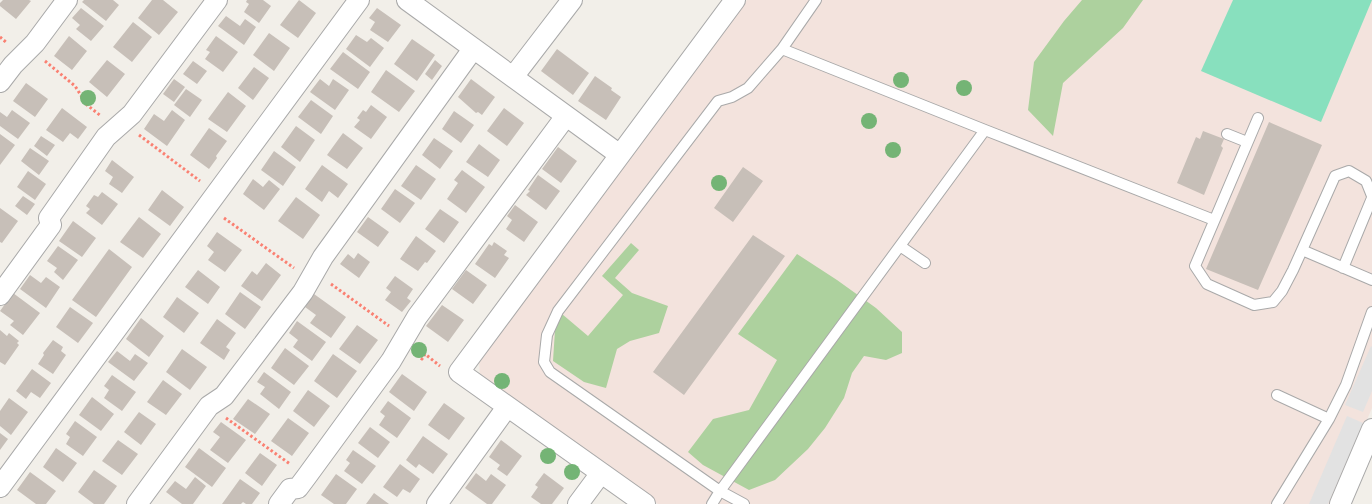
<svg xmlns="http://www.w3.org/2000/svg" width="1372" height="504" viewBox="0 0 1372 504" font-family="'Fira Sans',sans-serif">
<rect width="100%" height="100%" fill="#f2efe9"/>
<path fill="#f3e3dd" d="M747 0H1372V408L1331 504H658L480 377 479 361Z"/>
<path fill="#add19e" d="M1082 0H1143L1123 28 1063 83 1053 136 1028 110 1034 62 1064 21Z
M631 243 639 250 615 278 632 293 668 306 659 333 630 341 617 349 606 388 584 382 553 361 555 330 562 314 588 336 623 295 602 276Z
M797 254 837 280 876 308 902 332V353L886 360 864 356 852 373 844 398 825 428 808 449 775 480 749 490 703 465 688 452 713 419 749 410 777 360 738 334Z"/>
<path fill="#88e0be" d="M1233 0H1372L1321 122 1201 71Z"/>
<path fill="#e2e2e2" d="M1371 346 1372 347V391L1363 412 1345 405Z
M1347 416 1363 423 1328 504H1309Z"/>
<path fill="#c7bfb8" d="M3 0H29L31 1 16 19 0 6V3Z
M84 0H113L119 5 106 21 82 2Z
M152 0H163L178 12 159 35 138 18Z
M247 0H263L271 6 259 23 244 12 249 4 246 2Z
M299 0 316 13 298 38 280 25Z
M81 8 104 26 91 41 76 29 80 25 72 18Z
M377 8 401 25 388 42 370 30 375 22 369 18Z
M226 16 240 26 245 19 256 27 244 45 218 26Z
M133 22 152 37 132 62 113 47Z
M269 33 290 48 274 71 253 55Z
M356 35 367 42 371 38 384 48 370 67 346 49Z
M69 36 87 51 72 70 54 56Z
M216 36 238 52 223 72 205 59 210 52 206 50Z
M412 39 435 55 417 81 394 64Z
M557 49 589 73 573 95 541 71Z
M343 52 370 72 358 89 330 69Z
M107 60 125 74 107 97 89 82Z
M435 60 442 66 432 80 425 74Z
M193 61 207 71 197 84 183 74Z
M254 67 269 78 253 100 238 88Z
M386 70 415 91 399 112 371 92Z
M595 76 612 88 611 90 621 97 606 120 578 101Z
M174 79 185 87 174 102 163 94Z
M320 79 329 86 333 79 349 90 335 110 310 92Z
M471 79 495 97 482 115 478 112 476 113 458 97Z
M26 83 48 99 35 117 13 101Z
M186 89 202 100 190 117 174 105Z
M228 92 246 106 227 132 208 119Z
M311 100 333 116 321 134 298 117Z
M371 105 387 117 371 139 354 127 360 120 357 118 363 110 366 112Z
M62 108 87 127 78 139 70 133 63 142 46 130Z
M504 108 524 123 507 146 487 131Z
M12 110 30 123 18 139 0 126V112L7 117Z
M172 110 185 120 167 146 144 129 154 114 164 121Z
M454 111 474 125 461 143 442 129Z
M1269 122 1322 145 1258 290 1206 269Z
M296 126 315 140 300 162 281 147Z
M209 128 227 141 216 156 217 158 209 169 190 155Z
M1203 131 1224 139 1221 146 1223 148 1204 195 1177 183 1196 137 1200 139Z
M343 133 363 148 347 169 327 155Z
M0 134 15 145 0 165Z
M41 136 55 145 47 156 34 146Z
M434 138 453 151 440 169 422 155Z
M479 144 500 160 488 177 466 162Z
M558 147 577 161 561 183 542 169Z
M30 148 49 161 39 175 21 161Z
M274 151 296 167 283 186 261 170Z
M112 160 134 177 122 193 109 184 113 177 105 171Z
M322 165 348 184 338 198 329 191 322 202 305 189Z
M416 165 436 179 421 200 401 186Z
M743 167 763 181 733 222 714 208Z
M462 170 485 187 466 213 447 199 458 183 454 180Z
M28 171 46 184 35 200 17 187Z
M538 175 560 191 546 210 526 195 530 191 528 190Z
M253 179 263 187 269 180 280 189 264 210 243 194Z
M395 189 415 203 400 223 381 209Z
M162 190 184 207 170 226 148 210Z
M102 192 118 204 102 225 86 213 90 209 86 206 94 195 98 197Z
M23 196 35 204 27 215 15 206Z
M296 197 320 215 303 239 278 221Z
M515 205 538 222 524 242 506 229 512 220 507 216Z
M0 208 18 221 2 243 0 242Z
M440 209 459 222 444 243 425 229Z
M139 217 161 234 143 258 120 242Z
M368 217 389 232 378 247 357 232Z
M73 221 96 238 82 257 59 241Z
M217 232 242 250 225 272 208 260 214 252 207 246Z
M753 235 785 256 684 395 653 372Z
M416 236 436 251 427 263 425 262 418 271 400 259Z
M494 242 507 251 504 255 509 258 495 278 475 264 489 244 492 246Z
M58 246 78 260 63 280 54 272 57 268 47 261Z
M109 249 132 267 96 317 72 300Z
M358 253 370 262 359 278 340 264 348 254 354 259Z
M266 263 281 275 262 301 241 286 252 271 257 275Z
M198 270 220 287 208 304 185 287Z
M466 270 487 285 473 304 452 289Z
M30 275 41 283 46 277 60 287 46 308 20 289Z
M395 276 413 289 407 298 411 301 402 312 385 300 391 292 386 288Z
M240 292 261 307 245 329 225 314Z
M13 293 40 313 23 335 10 325 14 321 0 311Z
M314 294 346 317 331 338 310 323 316 315 305 307Z
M177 297 199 313 184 333 163 317Z
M442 305 464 320 448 342 426 326Z
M70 307 93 323 78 343 56 327Z
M141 318 164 336 149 357 126 339Z
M217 319 236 333 226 347 230 350 224 360 200 343Z
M297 321 326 342 312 361 293 347 298 340 289 333Z
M357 325 378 340 360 364 339 349Z
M0 330 7 336 9 333 19 341 17 343 19 345 5 365 0 362Z
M53 340 63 347 61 351 66 355 53 374 38 364 44 355 43 353Z
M285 348 309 366 294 385 271 368Z
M182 349 207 367 190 390 166 372Z
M117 351 130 361 135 354 148 363 134 381 108 362Z
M333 354 357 371 337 398 314 381Z
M32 369 51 383 40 398 31 392 26 399 16 391Z
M264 372 291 392 279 409 260 394 265 387 257 382Z
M402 374 427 392 414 411 389 392Z
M112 375 136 392 122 411 104 398 109 390 104 386Z
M163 380 182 394 166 415 147 402Z
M308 390 330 406 314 427 293 411Z
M92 397 114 414 101 431 79 415Z
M9 398 28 412 11 435 0 426V411Z
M248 399 270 414 255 434 233 419Z
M388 401 411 418 397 438 379 425 385 416 380 412Z
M444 403 465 418 449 440 428 425Z
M139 412 156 424 141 445 124 432Z
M288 418 309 433 292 456 271 441Z
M75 421 97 437 83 456 66 444 70 437 66 434Z
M221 422 246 440 228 463 210 450 220 437 213 432Z
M370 427 390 442 378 458 358 443Z
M0 433 8 439 0 450Z
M423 436 448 454 433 474 419 464 416 468 406 460Z
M118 440 138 454 122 475 102 461Z
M501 440 522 456 507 476 497 469 500 465 489 457Z
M56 448 77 463 63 482 43 467Z
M199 448 226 468 212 487 185 467Z
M353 450 376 466 362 484 344 471 350 463 346 460Z
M260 453 277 465 262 486 245 473Z
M400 464 420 479 410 493 403 489 397 497 383 487Z
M94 470 117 486 104 504H94L78 492Z
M30 472 56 491 46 504H36L17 490Z
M476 473 486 481 491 474 506 485 492 504H487L465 488Z
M544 473 564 488 552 504H541L531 497 538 487 535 485Z
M336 474 357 489 346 504H334L321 495Z
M195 477 206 486 193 504H182L166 492 175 481 186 489Z
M240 479 260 493 252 504H246L243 502 241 504H222Z
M374 493 389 504H366Z"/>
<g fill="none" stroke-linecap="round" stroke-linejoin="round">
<defs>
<path id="lane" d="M782 49 985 130 1214 220
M1258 118 1195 266 1207 284 1254 305 1273 302 1282 291 1293 270 1302 250
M1227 134 1247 142
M1372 196 1366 181 1349 171 1335 176 1302 250 1372 280
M900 246 925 263
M1343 268 1372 198
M1277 395 1329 419
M712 504 720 491 985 130
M744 504 720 491 550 372 544 362 547 335 558 311 718 101 732 97 748 88 782 49 816 0
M1277 504 1329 419 1346 385 1372 312"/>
<path id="street" d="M407 0 620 155
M513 77 572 0
M0 82 13 65 35 43 67 0
M0 295 51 225 49 218 106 137 132 114 217 0
M0 487 359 0
M137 504 209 406 224 396 303 292 323 257 473 49
M279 504 290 489 298 488 307 476 391 361 417 317 566 116
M437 504 507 407
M578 504 601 473
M645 504 459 372 735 0
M1340 504 1372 429"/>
</defs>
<use href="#lane" stroke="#a9a9a9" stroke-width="12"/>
<use href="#street" stroke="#a9a9a9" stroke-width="22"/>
<path stroke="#fa8072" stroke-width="3" stroke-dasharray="2.5 2.5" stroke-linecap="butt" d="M0 37 7 43
M45 61 75 86 87 105 101 116
M139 135 200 181
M224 218 294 268
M331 284 389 326
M417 355 422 359 425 354 440 366
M226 418 290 464"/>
<use href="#lane" stroke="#fff" stroke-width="10"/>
<use href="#street" stroke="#fff" stroke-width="20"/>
</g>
<g fill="#74b475">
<circle cx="901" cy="80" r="8"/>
<circle cx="964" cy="88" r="8"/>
<circle cx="88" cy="98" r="8"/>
<circle cx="869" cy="121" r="8"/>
<circle cx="893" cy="150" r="8"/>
<circle cx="719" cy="183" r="8"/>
<circle cx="419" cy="350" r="8"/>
<circle cx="502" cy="381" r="8"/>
<circle cx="548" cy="456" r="8"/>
<circle cx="572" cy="472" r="8"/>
</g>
</svg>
